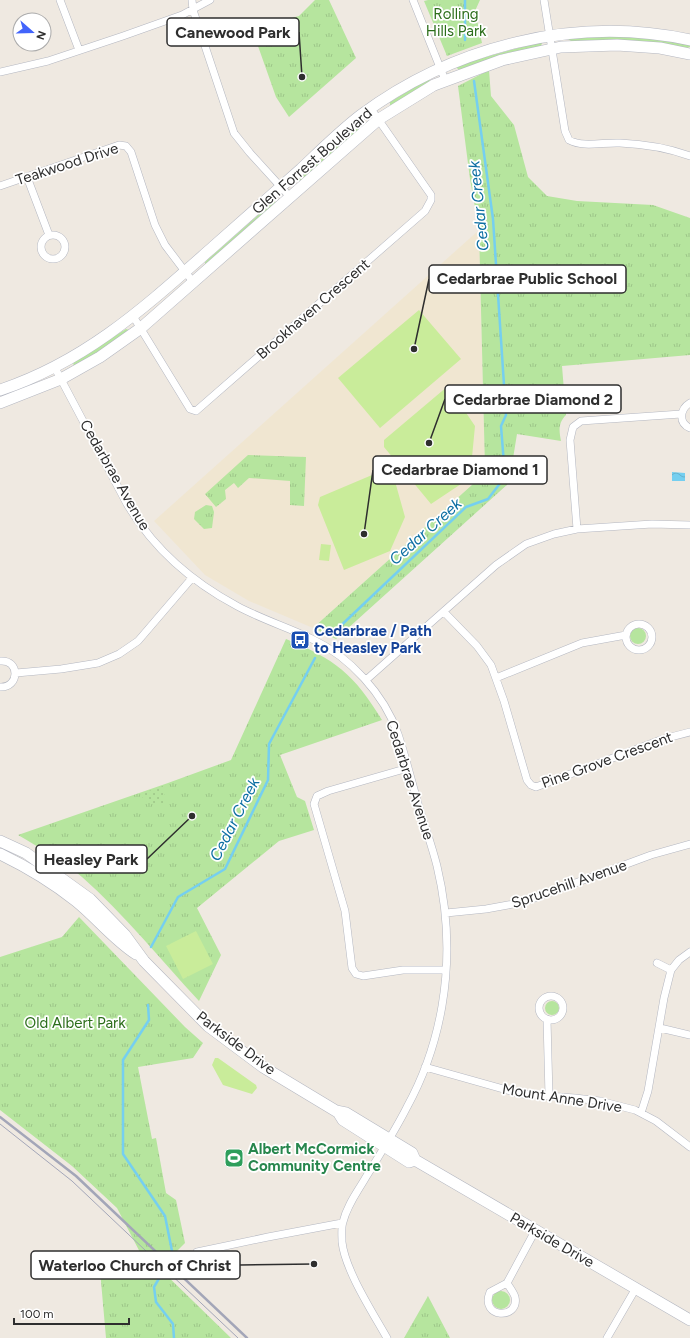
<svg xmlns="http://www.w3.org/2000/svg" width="690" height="1338" viewBox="0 0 690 1338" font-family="Figtree,sans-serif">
<defs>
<pattern id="park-tufts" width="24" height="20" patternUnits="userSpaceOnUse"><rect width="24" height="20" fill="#b6e59e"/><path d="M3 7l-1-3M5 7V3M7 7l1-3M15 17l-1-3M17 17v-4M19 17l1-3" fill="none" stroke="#9dc588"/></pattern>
<pattern id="garden-dots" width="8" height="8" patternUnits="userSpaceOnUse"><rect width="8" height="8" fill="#b6e59e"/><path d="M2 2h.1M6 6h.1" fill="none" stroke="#9dc588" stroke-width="1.8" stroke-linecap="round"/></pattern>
<pattern id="water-waves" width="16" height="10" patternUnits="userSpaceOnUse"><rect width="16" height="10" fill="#75cff0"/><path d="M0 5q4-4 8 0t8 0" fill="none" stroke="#66b2ce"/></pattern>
</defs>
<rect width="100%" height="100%" fill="#efe9e1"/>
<path fill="#f0e6d1" d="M479 230 485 468 483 475 313 628 249 601 205 575 154 521Z"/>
<path fill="#b6e59e" d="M634 36 690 44V47L687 48 571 41 568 39 569 37Z
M540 42 542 43 541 46 459 70 456 67 457 65Z
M428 79 432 82 391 106 390 105V102Z
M364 122 367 123 300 183 299 182V179Z
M274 201 277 203 205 266V262Z
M126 329 129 330 128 334 74 367 73 362Z
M630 636a8 8 0 1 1 16 0a8 8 0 1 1-16 0Z
M545 1008a7 7 0 1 1 14 0a7 7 0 1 1-14 0Z
M492 1300a9 9 0 1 1 18 0a9 9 0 1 1-18 0Z"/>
<path fill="url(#park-tufts)" d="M315 0H329L356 58 289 117 276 97 252 29 299 16Z
M428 0H480L475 11 482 43 447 56 424 1Z
M489 70 491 96 514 125 528 177 547 196 577 201 653 205 690 218V355L562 366 566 415C558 423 559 431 561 441L517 434 509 483 336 639 313 628 483 475 485 468 479 230 470 179 458 86Z
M248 455 306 457 304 506 290 505V481L249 478 238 488 234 483 225 490 226 499 216 507 205 494Z
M206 505 212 506 214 512 212 528 204 529 194 519 195 512Z
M286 639C335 659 354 674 382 720L280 755 297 797 305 801 314 830 279 841 197 908 221 955 199 1001C161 960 124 914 82 877 62 860 40 848 18 835L168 783 231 760Z
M79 917 185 1027 203 1043 193 1058 138 1067 152 1139 156 1138 166 1193 176 1200 185 1243 177 1251 168 1253 156 1265 231 1338H106L100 1270 144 1260 117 1208 72 1166 0 1110V957L62 937Z
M428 1296 450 1338H404Z"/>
<path fill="url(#garden-dots)" d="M163 786 166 805C156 805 146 804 140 794Z"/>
<path fill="#c9ec9a" d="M419 310 461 359 380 428 338 378Z
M448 386 475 426 470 478 431 504 384 447V440Z
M391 467 405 517 390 551 344 570 318 505 320 497Z
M321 544 331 545 329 561 319 560Z
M196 931 213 964 183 979 166 946Z
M215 1058H218L256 1085 257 1088 252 1094 223 1085 212 1065Z"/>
<path fill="url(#water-waves)" d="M672 472 685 473V481H672Z"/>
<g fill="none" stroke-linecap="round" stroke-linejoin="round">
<path stroke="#75cff0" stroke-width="2.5" d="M465 40V0
M332 634 466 507 488 499 505 477 501 426 506 415 493 219 474 81
M151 947 178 897 225 869 268 780 269 744 315 658
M148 1005 149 1020 123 1060V1154L165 1216 173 1256
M161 1275 154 1287 156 1302 173 1324 174 1338"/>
<defs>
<path id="street" d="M60 0 79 50
M192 0 193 10 234 133 250 153 290 197
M413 0 445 80
M544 0 565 131 569 140C584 148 603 142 620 143 643 144 668 148 690 156
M0 72 48 61 123 36 182 15 210 0
M27 177 49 235
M0 186 119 145 126 146 131 152 155 225 165 245 193 282
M41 247a12 12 0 1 1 24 0a12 12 0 1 1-24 0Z
M133 316 190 409 196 411 425 211 431 200V195L371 109
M55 368 127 504C153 548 192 582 237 606 261 619 287 627 312 639 350 657 384 694 398 734 406 758 412 783 419 807 425 827 432 846 437 866 448 912 450 959 442 1006 436 1041 424 1076 407 1107 395 1131 380 1154 366 1177 358 1191 347 1205 343 1222 341 1227 342 1236 342 1242 345 1270 373 1313 387 1338
M690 403C680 409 678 423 690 428
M577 529 570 440 573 427 581 421 681 414
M444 612 477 646 491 665 504 701 527 780 531 785 536 787 663 739 690 732
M626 637a13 13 0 1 1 26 0a13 13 0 1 1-26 0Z
M0 661C20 659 20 688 0 687
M16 673 61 669 98 663 119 654 138 641 192 578
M496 678 582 643 626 635
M366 680 496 565 526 544 554 534 577 529 652 524 690 525
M408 768 328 791 317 796 314 804 345 911 352 968 356 974 363 976 403 970H446
M446 913 486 909 524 902 651 855 690 844
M657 963 671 970
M539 1008a12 12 0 1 1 24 0a12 12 0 1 1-24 0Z
M547 1019 549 1096
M660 1028 690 1035
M425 1067 521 1094 575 1098 600 1101 635 1110 656 1121 690 1147
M641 1113 648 1091 664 998 671 970 679 960 690 952
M197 1252 268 1237 342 1223
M507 1283C510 1288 514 1293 515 1297 520 1320 479 1319 490 1292L507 1283 535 1231
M607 1338 636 1288"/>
<path id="secondary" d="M0 390C87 361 146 306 213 247 242 221 272 195 301 169 320 151 340 131 361 115 454 46 576 15 690 40
M0 403 61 379 100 357 141 328 379 119 434 85 502 60 561 47 617 45 660 48 690 54
M0 841 26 853 90 899 125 935 144 961 208 1026 263 1067 336 1111 346 1113 412 1153 415 1160 690 1320
M0 854C27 867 52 882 76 901 97 918 113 939 136 954
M338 1112 343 1120 409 1162 415 1160"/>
</defs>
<use href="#street" stroke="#b4b7c1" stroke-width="8"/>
<use href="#secondary" stroke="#b4b7c1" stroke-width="12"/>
<use href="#street" stroke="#fff" stroke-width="7"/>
<use href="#secondary" stroke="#fff" stroke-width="11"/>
<path stroke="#a3a6b8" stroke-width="1" d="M0 1124 72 1181 238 1338"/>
<path stroke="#a3a6b8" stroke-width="2.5" d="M0 1117 76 1176 247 1338"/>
</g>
<defs>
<symbol id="bus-square" viewBox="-11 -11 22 22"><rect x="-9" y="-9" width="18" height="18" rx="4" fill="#1a4fb4" stroke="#fff"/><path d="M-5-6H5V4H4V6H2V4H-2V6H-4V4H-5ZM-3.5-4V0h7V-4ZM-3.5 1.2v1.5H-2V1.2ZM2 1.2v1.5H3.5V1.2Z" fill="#fff"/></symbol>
<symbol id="stadium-square" viewBox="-11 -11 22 22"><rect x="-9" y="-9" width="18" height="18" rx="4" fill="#2e9e5b" stroke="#fff"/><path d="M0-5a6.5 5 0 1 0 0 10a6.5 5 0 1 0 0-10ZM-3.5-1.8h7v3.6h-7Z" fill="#fff"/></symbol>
</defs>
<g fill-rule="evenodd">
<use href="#bus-square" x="289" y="629" width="22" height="22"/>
<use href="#stadium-square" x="223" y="1147" width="22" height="22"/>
</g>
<g text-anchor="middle" stroke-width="3.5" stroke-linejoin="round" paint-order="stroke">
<g font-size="15" fill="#2c6e1b" stroke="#fff">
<text x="456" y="19">Rolling<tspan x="456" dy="17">Hills Park</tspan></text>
<text x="75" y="1028">Old Albert Park</text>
</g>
<g font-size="15" fill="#2e2e2e" stroke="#fff">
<text transform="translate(312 161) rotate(-41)" y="5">Glen Forrest Boulevard</text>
<text transform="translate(67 164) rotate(-18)" y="5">Teakwood Drive</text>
<text transform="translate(313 309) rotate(-41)" y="5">Brookhaven Crescent</text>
<text transform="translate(115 475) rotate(60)" y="5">Cedarbrae Avenue</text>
<text transform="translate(607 760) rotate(-20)" y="5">Pine Grove Crescent</text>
<text transform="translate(410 780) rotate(72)" y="5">Cedarbrae Avenue</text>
<text transform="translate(569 884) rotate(-19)" y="5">Sprucehill Avenue</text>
<text transform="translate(236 1043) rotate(37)" y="5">Parkside Drive</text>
<text transform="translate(562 1098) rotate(9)" y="5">Mount Anne Drive</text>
<text transform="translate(552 1240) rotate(30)" y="5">Parkside Drive</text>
</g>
<g font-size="15" font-weight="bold" fill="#164399" stroke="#fff" text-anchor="start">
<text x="314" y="636">Cedarbrae / Path<tspan x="314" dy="17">to Heasley Park</tspan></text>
</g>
<g font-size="15" font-weight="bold" fill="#27864d" stroke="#fff" text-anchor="start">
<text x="248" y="1154">Albert McCormick<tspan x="248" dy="17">Community Centre</tspan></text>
</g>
<g font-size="16" font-style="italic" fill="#0d6fa3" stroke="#fff">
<text transform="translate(478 206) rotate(-96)" y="6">Cedar Creek</text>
<text transform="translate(425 531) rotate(-42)" y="6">Cedar Creek</text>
<text transform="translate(234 819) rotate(-63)" y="6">Cedar Creek</text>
</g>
</g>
<path fill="none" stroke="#2e2e2e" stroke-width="1.5" d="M302 77L299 32M414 349L429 279M429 443L445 399M364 534L373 470M192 816L147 859M314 1264L240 1265"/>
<g fill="#2e2e2e" stroke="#fff" stroke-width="1.5">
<circle cx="302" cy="77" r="4"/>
<circle cx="414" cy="349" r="4"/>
<circle cx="429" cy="443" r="4"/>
<circle cx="364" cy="534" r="4"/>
<circle cx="192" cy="816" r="4"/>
<circle cx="314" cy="1264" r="4"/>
</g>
<g fill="#fff" stroke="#2e2e2e" stroke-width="1.5">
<rect x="167" y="18" width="132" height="28" rx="4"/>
<rect x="429" y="265" width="197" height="28" rx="4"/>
<rect x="445" y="385" width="176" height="28" rx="4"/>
<rect x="373" y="456" width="174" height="28" rx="4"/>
<rect x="36" y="845" width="111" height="28" rx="4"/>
<rect x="31" y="1251" width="209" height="28" rx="4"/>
</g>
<g font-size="16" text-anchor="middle" font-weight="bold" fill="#2e2e2e">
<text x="233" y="38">Canewood Park</text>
<text x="527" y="284">Cedarbrae Public School</text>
<text x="533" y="405">Cedarbrae Diamond 2</text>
<text x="460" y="475">Cedarbrae Diamond 1</text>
<text x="91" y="865">Heasley Park</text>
<text x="135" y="1271">Waterloo Church of Christ</text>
</g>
<g transform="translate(32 32) rotate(110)"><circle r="19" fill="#ffffff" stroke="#ababab"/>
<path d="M0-3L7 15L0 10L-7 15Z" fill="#4264fb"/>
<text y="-6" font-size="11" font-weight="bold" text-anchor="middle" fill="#2e2e2e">N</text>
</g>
<path d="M14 1318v6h115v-6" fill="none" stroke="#2e2e2e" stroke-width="2"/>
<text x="20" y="1318" font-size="12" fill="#2e2e2e" stroke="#ffffff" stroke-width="3" paint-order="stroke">100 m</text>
</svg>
